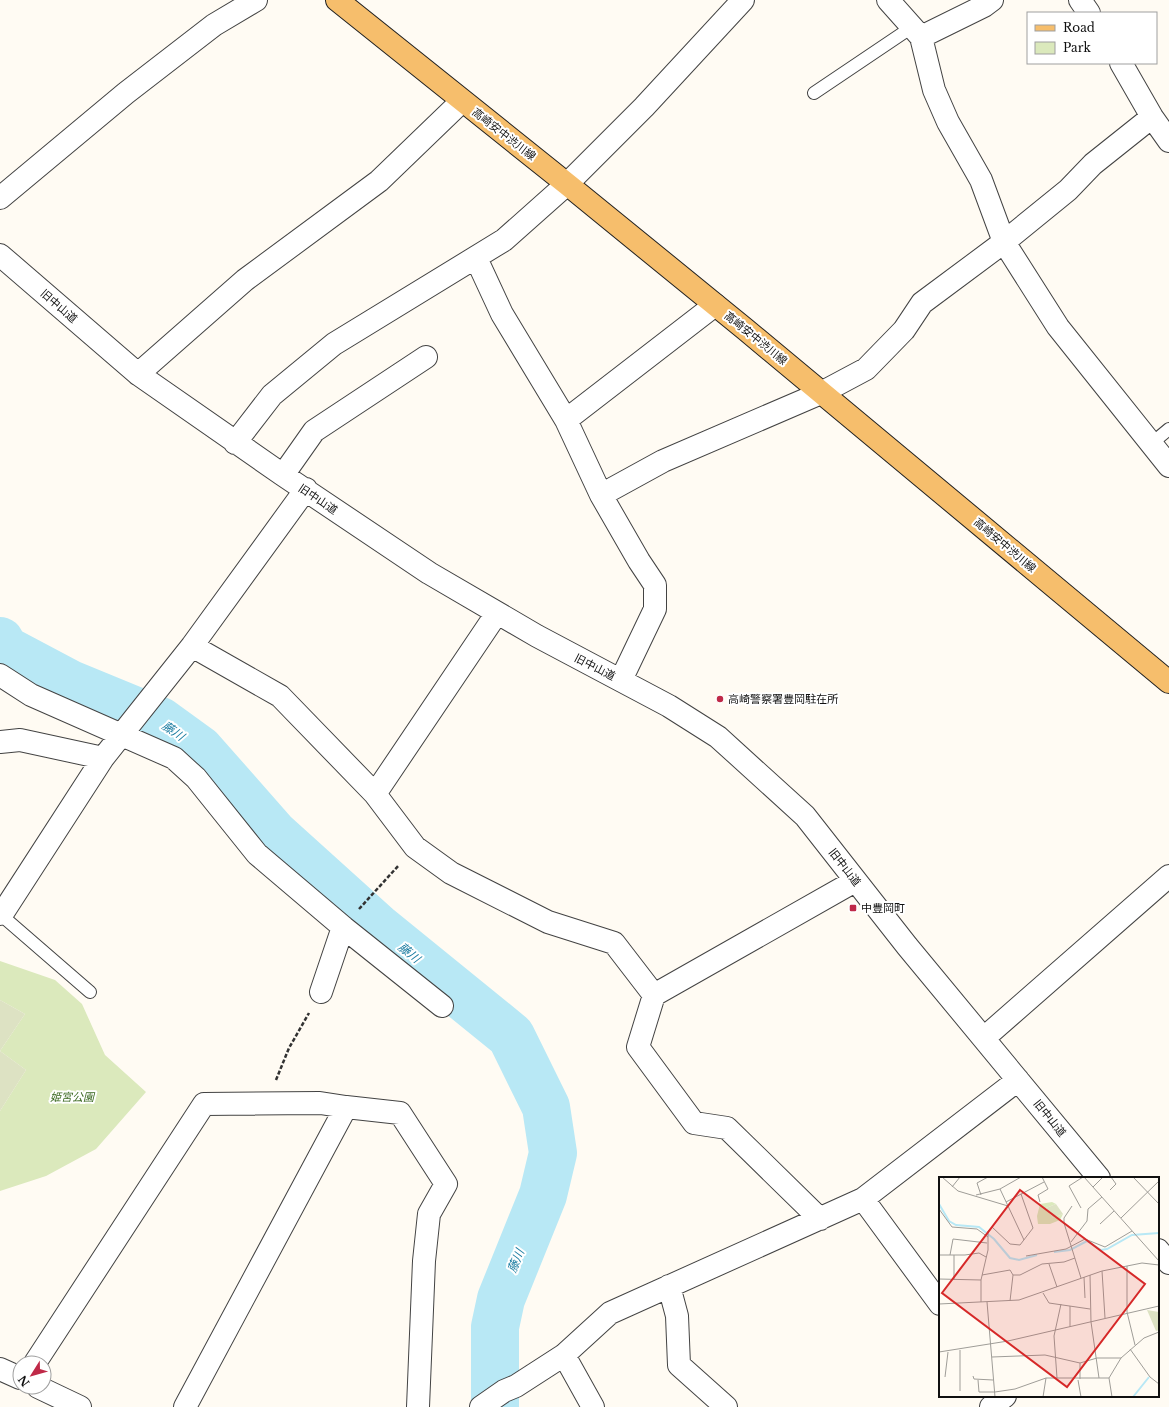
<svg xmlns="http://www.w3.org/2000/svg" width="1169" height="1407" viewBox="0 0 1169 1407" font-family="'Libre Baskerville','Noto Sans JP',serif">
<rect width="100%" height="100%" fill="#fffbf3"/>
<path fill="#dbe9bc" d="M0 961 55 980 82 1004 105 1055 146 1092 96 1149 46 1176 0 1191V1111L26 1070 0 1051 25 1014 0 1000Z"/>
<path fill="#dde2c3" d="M0 1000 25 1014 0 1051 26 1070 0 1111Z"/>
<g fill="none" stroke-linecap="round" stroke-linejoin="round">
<path stroke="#b8e8f5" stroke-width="48" d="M0 641 4 649 70 684 160 721 200 750 274 834 377 927 511 1036 546 1107 553 1153 543 1195 501 1299 495 1327V1407"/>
<defs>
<path id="service" d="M814 93 912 27
M1151 444 1169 429
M0 914 90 992"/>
<path id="minor" d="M888 0 921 37 934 90 948 122 981 180 1004 242 1058 327 1169 466
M1080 0 1089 13
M921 37 984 6 992 0
M1121 63 1152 117 1169 141
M0 198 126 93 214 25 256 0
M0 255 138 374 283 475 429 573 537 636 669 706 718 737 805 816 907 946 1099 1178
M476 258 502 314 566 420 601 495 639 561 655 585V609L621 680
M138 374 245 280 379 181 462 101
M566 420 715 305
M235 443 272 395 334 344 504 240 567 184 644 107 743 0
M283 475 314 431 426 357
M601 495 663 461 821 393 866 369 904 330 922 303 1004 242 1068 190 1093 164 1152 117
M192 646 280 696 375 794 415 847 451 873 548 922 614 943 654 995
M0 675 31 695 174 758 196 778 257 854 343 927 442 1006
M0 742 20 740 103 758
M375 794 497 613
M0 914 4 911 103 758 192 646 306 489
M321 992 343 927
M984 1038 1169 876
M863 1199 940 1304
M820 1219 727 1128 694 1123 638 1047 654 995 855 881
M1158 1250 1169 1263
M669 1286 677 1316 679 1365 726 1407
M564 1355 593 1407
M35 1363 204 1104 320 1103 346 1107 400 1113 446 1184 429 1214 424 1261 418 1407
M0 1369 20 1378
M38 1387 80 1407
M185 1407 346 1107
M481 1407 504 1391 516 1386 564 1355 610 1313 863 1199 1018 1080
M991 1407 1005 1396"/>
<path id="primary" d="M337 0 567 184 745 329 1169 682"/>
</defs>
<use href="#service" stroke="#434343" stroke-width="14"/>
<use href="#minor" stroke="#434343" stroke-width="24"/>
<use href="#primary" stroke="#212121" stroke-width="24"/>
<path stroke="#323232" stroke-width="2.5" stroke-dasharray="4 2" stroke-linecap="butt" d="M359 909 399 865
M276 1080 289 1048 309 1013"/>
<use href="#service" stroke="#fff" stroke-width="12"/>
<use href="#minor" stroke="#fff" stroke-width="22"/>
<use href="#primary" stroke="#f6be6c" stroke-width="22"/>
</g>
<g fill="#bf2948" stroke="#fff" stroke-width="1.5">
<circle cx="720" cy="699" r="4"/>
<rect x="849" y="904" width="8" height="8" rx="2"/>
</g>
<g text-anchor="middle" stroke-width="4" stroke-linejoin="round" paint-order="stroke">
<g font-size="11" fill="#101010" stroke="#fff">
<text transform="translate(504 134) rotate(38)" y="4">高崎安中渋川線</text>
<text transform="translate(59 306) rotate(41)" y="4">旧中山道</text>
<text transform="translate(756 338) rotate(39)" y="4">高崎安中渋川線</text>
<text transform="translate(318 499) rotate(34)" y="4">旧中山道</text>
<text transform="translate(1005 545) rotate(40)" y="4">高崎安中渋川線</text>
<text transform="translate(595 667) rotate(27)" y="4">旧中山道</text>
<text transform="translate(845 867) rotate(52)" y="4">旧中山道</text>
<text transform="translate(1050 1118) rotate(51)" y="4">旧中山道</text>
</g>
<g font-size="11" fill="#101010" stroke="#fff" text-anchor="start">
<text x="728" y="703">高崎警察署豊岡駐在所</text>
<text x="861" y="912">中豊岡町</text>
</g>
<g font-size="11" font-style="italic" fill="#3a6820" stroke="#fff">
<text x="72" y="1101">姫宮公園</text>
</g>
<g font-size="12" font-style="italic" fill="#1a7ca1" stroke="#fff">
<text transform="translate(173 731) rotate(35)" y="4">藤川</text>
<text transform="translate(409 953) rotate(39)" y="4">藤川</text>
<text transform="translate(516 1261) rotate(-68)" y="4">藤川</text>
</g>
</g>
<g transform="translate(939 1177)">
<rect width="220" height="220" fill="#fffbf3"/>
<path d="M113 25 117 27 107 31 114 41 124 37 121 43 111 47H99L98 39 101 27Z" fill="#dbe9bc"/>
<path d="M117 27 124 37 114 41 107 31ZM208 133 220 135V153L217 154Z" fill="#dde2c3"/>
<path fill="none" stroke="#b8e8f5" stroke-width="2" d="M0 27 10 44 17 48 40 50 55 62 71 81 80 83 98 78M115 75 131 73 148 64 162 73 168 72 193 58 220 56M194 220 210 200"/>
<path fill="none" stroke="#9f9d98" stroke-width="1" d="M3 0 19 14 69 29M145 0 220 84M194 0 220 27M13 10 21 0M154 10 164 0M61 12 85 63M171 13 177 7 172 0M37 18 61 12 82 0M42 18 38 6 49 0M67 25 105 5M101 25 99 18 109 12 103 0M133 29 125 41V46L142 101M142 31 130 9 144 0M0 32 13 50 38 52 49 60M182 41 220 4M161 47 175 34M132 65 148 44 149 32 163 20M0 78H26L40 76 47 80M11 78 14 62 48 66M87 79 127 72 146 62 166 70 193 54M110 87 118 110M188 89V135L196 168M163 94 166 141M43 98 71 93 74 98 71 124M74 98H81L103 87 125 85 136 81M151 98 152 145 160 201M145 100 146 121M0 102 42 103M15 103V78M104 116 110 126 151 132M42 125V103L49 73V54L53 50 71 67 81 68 94 51 82 17M48 125 56 220M0 127 80 123 163 94 203 86 220 88M131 129V150M191 172 211 200 220 207M21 173V214M0 175 69 164 220 129M53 180 106 178 141 186 158 181H182M34 199 35 202 54 203M6 200 9 175M118 201 115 159 122 127M141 202V186M39 203 40 215H56L76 212 107 201H170M139 203 142 220M104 220 107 201M173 220 170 201 182 181 205 161 220 155"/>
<path fill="#d62828" fill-opacity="0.15" stroke="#d62828" stroke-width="2" d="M81 13 206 107 128 210 3 116Z"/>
<rect width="220" height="220" fill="none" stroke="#101010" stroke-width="2"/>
</g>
<rect x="1027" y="12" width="130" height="52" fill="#ffffff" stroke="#9f9f9f"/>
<rect x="1035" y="25" width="20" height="6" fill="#f6be6c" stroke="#9f9f9f"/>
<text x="1063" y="32" font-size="12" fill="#101010">Road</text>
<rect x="1035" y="42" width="20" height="12" fill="#dbe9bc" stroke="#9f9f9f"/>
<text x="1063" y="52" font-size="12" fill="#101010">Park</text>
<g transform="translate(32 1375) rotate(233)"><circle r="19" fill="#ffffff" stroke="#9f9f9f"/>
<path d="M0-3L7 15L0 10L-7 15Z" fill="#bf2948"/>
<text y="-6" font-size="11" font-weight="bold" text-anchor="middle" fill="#101010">N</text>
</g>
</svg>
